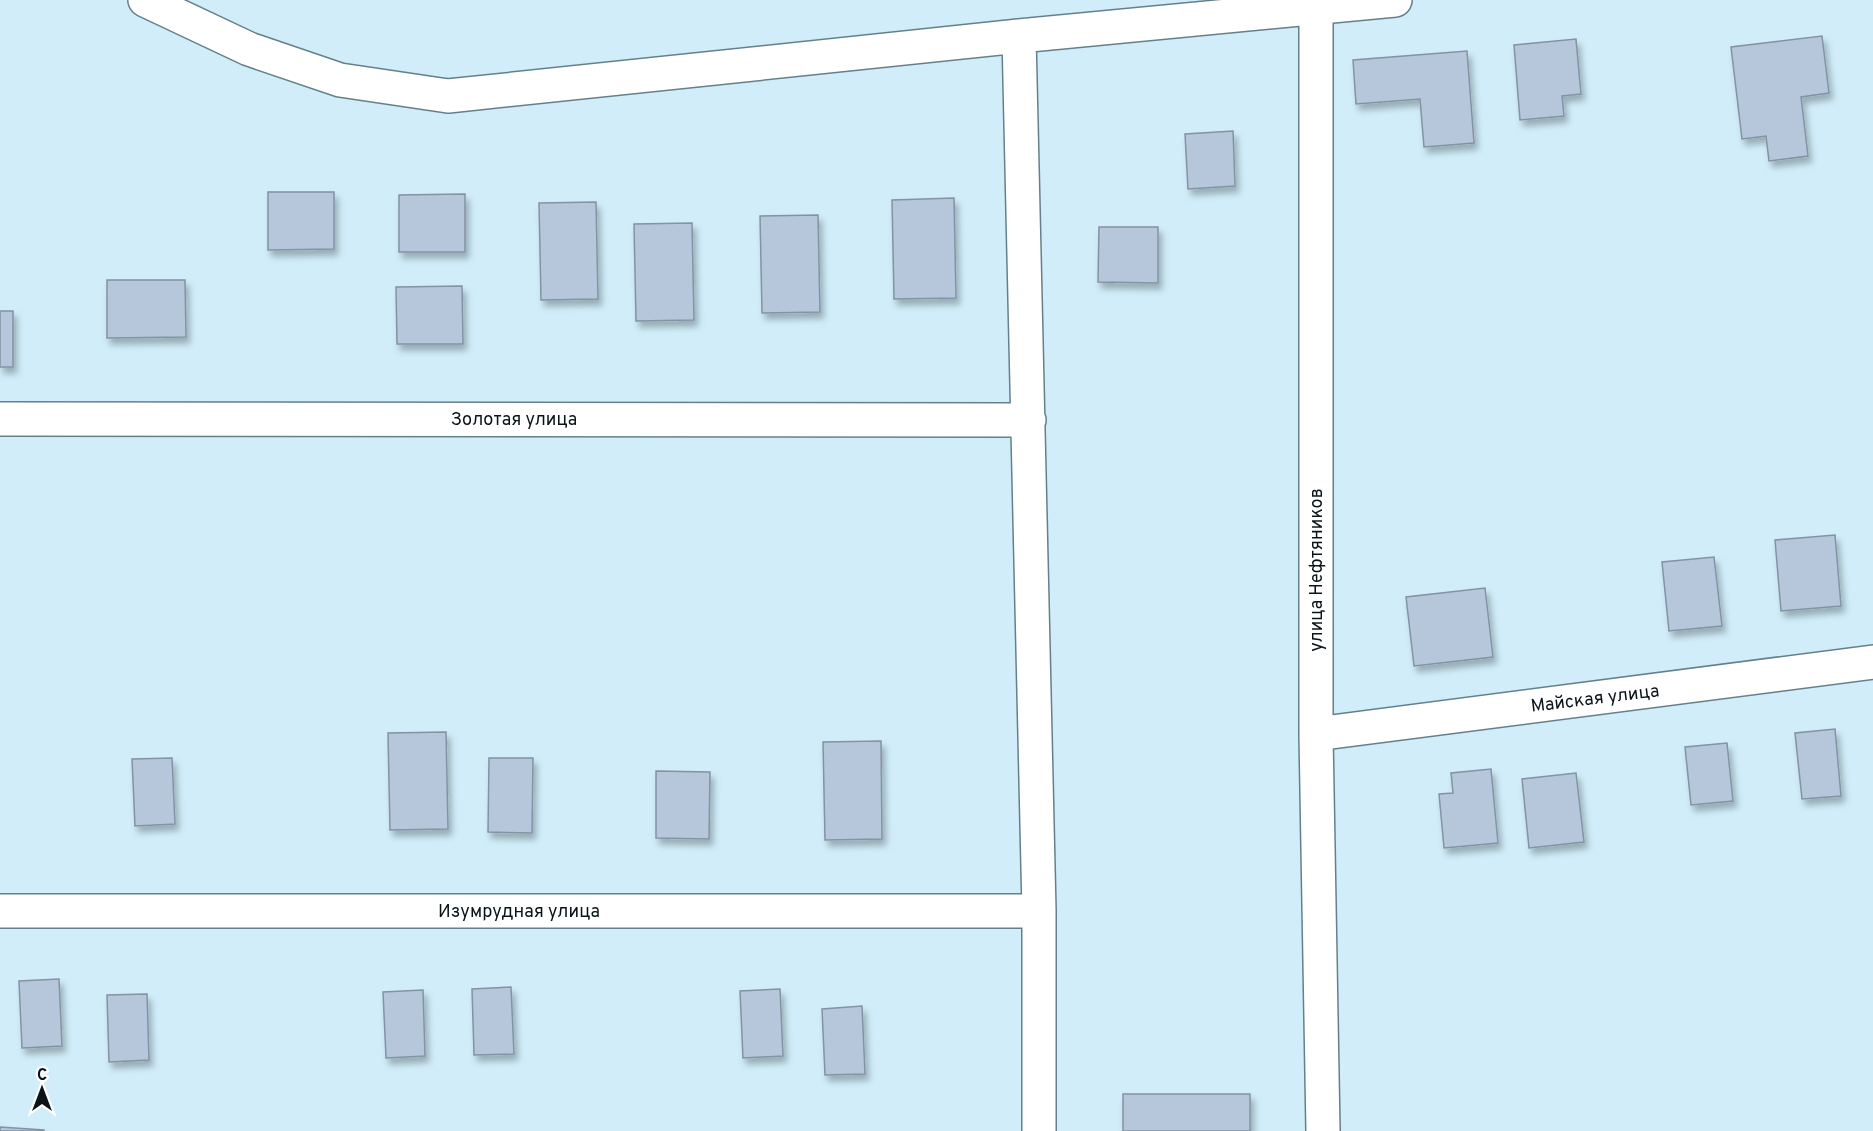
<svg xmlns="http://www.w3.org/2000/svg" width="1873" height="1131" viewBox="0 0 1873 1131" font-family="Overpass,sans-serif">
<defs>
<filter id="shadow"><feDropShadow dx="3.5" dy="6" stdDeviation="3" flood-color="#0004"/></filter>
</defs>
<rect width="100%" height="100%" fill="#d0edf9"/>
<path fill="#b6c7db" stroke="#8393a6" stroke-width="1.5" filter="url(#shadow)" d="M1822 36 1829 93 1801 97 1808 156 1769 161 1766 136 1742 139 1731 47Z
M1576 39 1581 94 1562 96 1564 116 1520 120 1514 45Z
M1467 51 1474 143 1424 147 1420 99 1356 104 1353 60Z
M1233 131 1235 186 1188 189 1185 134Z
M268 192H334V249L268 250Z
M465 194V252H399V195Z
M954 198 956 298 894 299 892 200Z
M596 202 598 299 541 300 539 203Z
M818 215 820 312 762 313 760 216Z
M692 223 694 320 636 321 634 224Z
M1099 227H1158V283L1098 282Z
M107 280H185L186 337 107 338Z
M462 286 463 344H397L396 287Z
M0 311H13V367H0Z
M1835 535 1841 606 1781 611 1775 540Z
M1714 557 1722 626 1669 631 1662 562Z
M1485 588 1493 657 1414 666 1406 597Z
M1835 729 1841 796 1802 799 1795 733Z
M446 732 448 829 390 830 388 733Z
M881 741 882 839 825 840 823 742Z
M1727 743 1733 801 1691 805 1685 747Z
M172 758 175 824 135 826 132 759Z
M489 758H533L532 833 488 832Z
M1491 769 1498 843 1444 848 1439 794 1453 793 1451 773Z
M656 771 710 772 709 839 656 838Z
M1576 773 1584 842 1529 848 1522 779Z
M59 979 62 1046 22 1048 19 981Z
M511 987 514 1054 474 1055 472 989Z
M780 989 783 1056 743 1058 740 991Z
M423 990 425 1056 386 1058 383 992Z
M147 994 149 1060 109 1062 107 995Z
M862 1006 865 1074 825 1075 822 1009Z
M1123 1094H1250V1131H1123Z
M0 1127 44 1130V1131H0Z"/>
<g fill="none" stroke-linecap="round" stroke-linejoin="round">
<defs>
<path id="minor" d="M145 0 249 49 340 80 448 96 1019 36 1395 0
M1316 0V734L1323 1131
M1019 36 1039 911V1131
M0 419 1029 420
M1316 734 1873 662
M0 911H1039"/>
</defs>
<use href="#minor" stroke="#65808a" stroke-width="36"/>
<use href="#minor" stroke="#fff" stroke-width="33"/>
</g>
<g text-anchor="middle" stroke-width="6" stroke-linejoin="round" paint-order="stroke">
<g font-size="18" fill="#0a1418" stroke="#fff">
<text x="514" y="425">Золотая улица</text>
<text transform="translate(1316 570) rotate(-90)" y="6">улица Нефтяников</text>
<text transform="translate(1595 698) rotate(-7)" y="6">Майская улица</text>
<text x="519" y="917">Изумрудная улица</text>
</g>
</g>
<g transform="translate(42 1089)" stroke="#ffffff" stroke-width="4.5" paint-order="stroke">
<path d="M0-4.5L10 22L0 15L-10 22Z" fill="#0a1418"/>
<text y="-9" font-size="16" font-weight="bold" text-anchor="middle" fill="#0a1418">С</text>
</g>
</svg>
